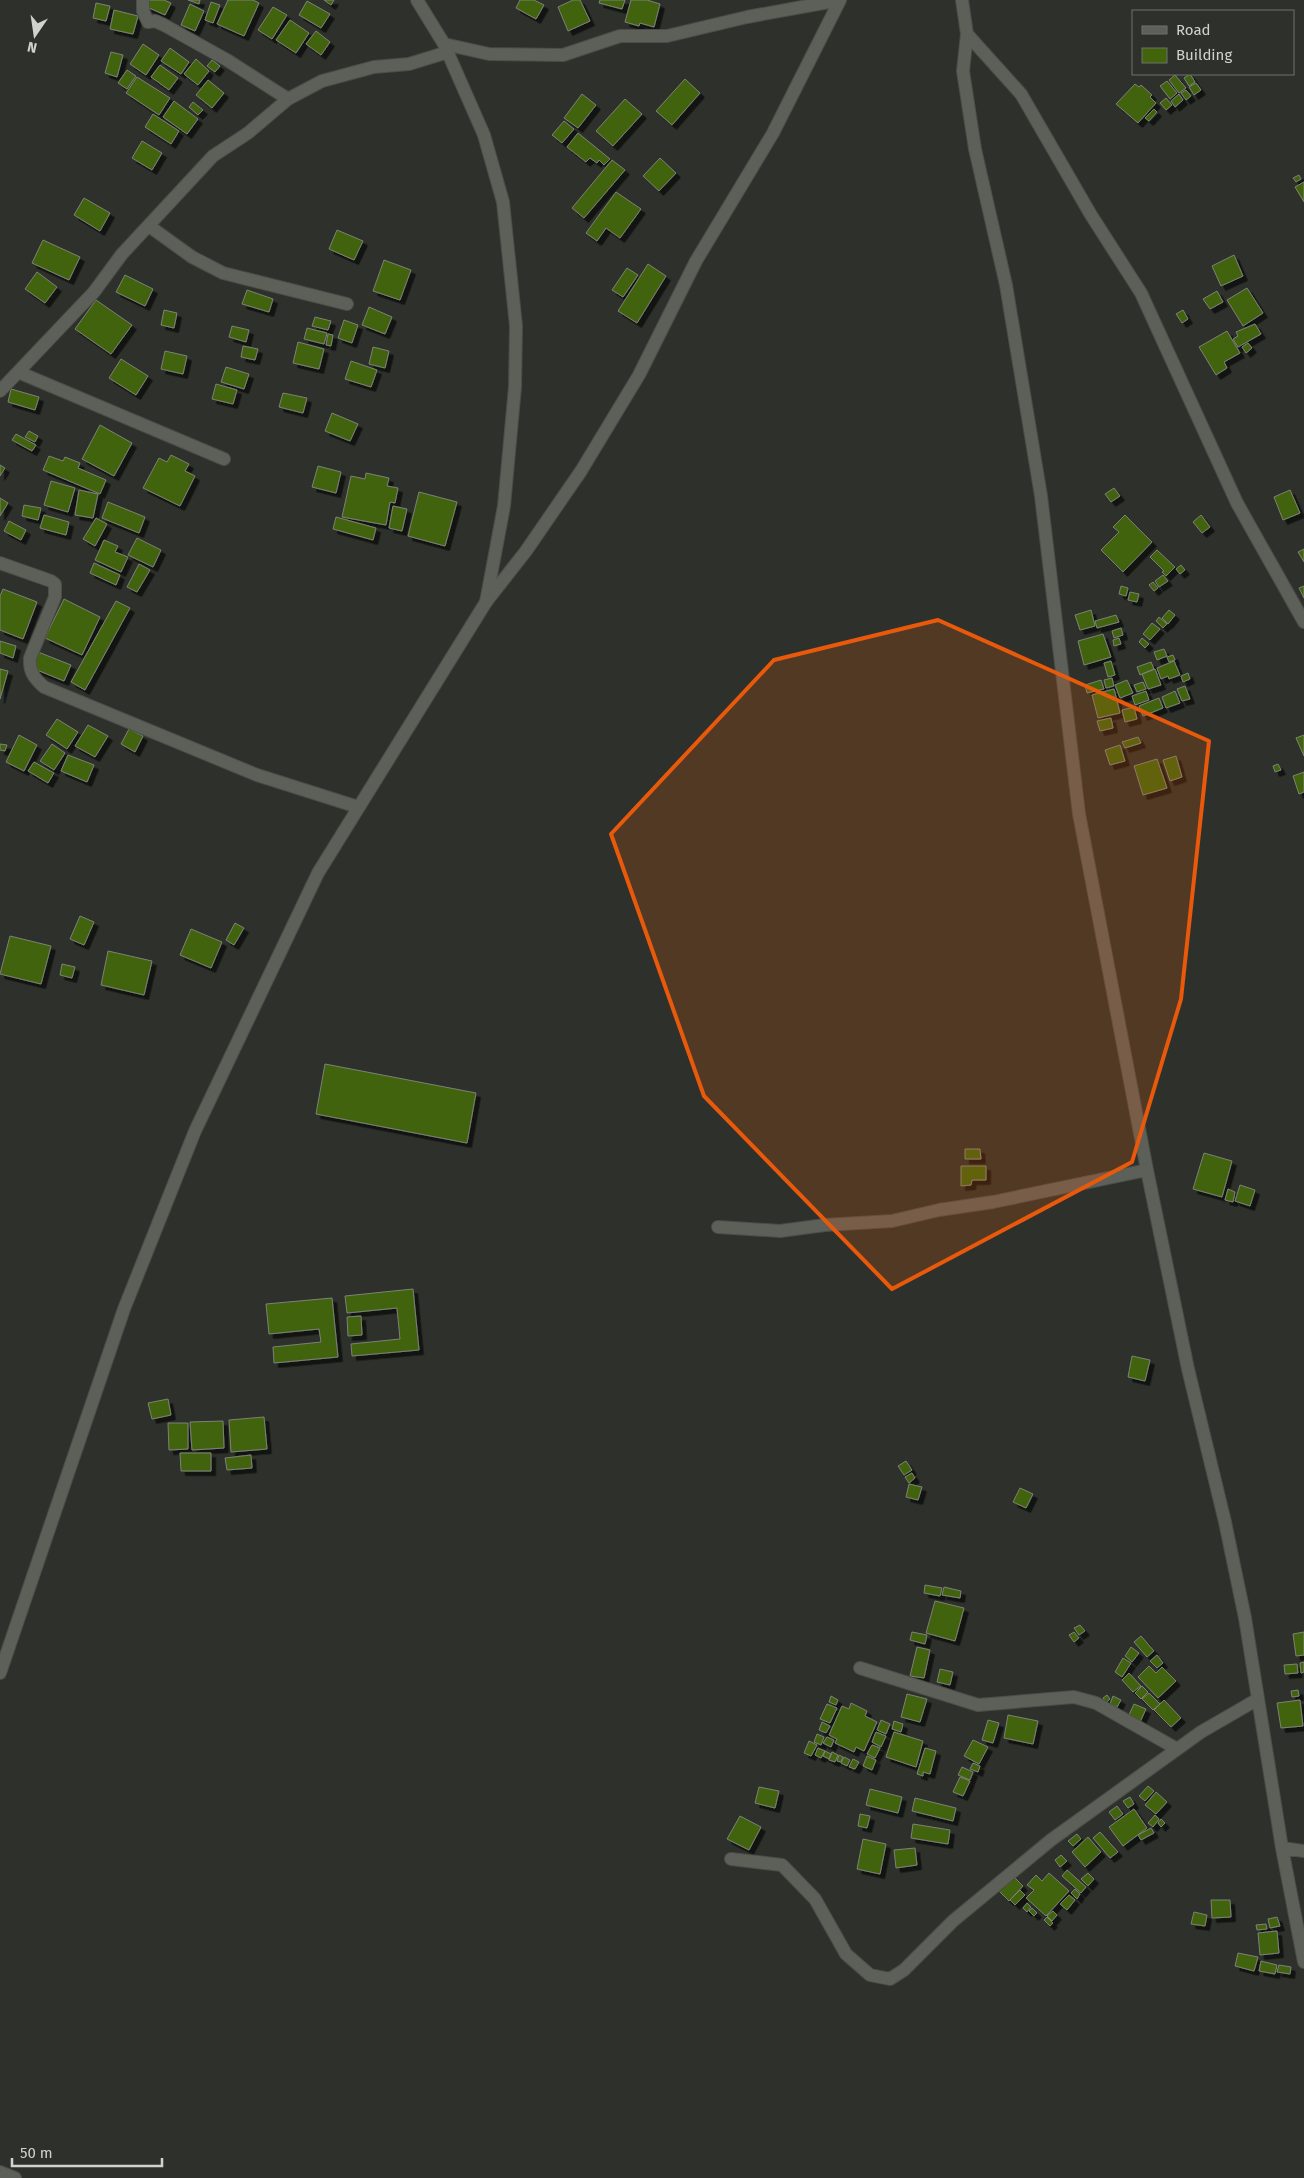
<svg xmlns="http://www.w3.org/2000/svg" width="1304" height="2178" viewBox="0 0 1304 2178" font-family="'Fira Sans',sans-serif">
<defs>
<filter id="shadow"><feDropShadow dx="4.5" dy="4.5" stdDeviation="0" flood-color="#0009"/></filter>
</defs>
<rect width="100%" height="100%" fill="#2e312b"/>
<path fill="#42640a" stroke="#7d817a" filter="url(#shadow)" d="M150 0H164L171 3 165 15 147 7Z
M188 0H200L199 4Z
M228 0H253L259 3 244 36 217 24Z
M324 0H334L331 5Z
M520 0H534L544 5 536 19 516 8Z
M573 0H580L590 21 568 31 558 7Z
M600 0H625L622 9 599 3Z
M631 0H647L660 4 654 27 640 23 639 26 625 22Z
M307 1 330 14 321 28 299 15Z
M211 2 220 5 213 23 205 20Z
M96 3 110 6 106 21 93 18Z
M190 4 204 11 195 31 181 25Z
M273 7 287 15 272 39 258 30Z
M114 10 138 16 133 34 110 29Z
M290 20 309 33 296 53 276 40Z
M316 31 330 42 321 55 306 44Z
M143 44 159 55 146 75 130 64Z
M170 48 189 62 181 74 161 61Z
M111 52 123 55 117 77 105 73Z
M196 59 209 71 198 85 184 74Z
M212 60 220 66 215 72 207 66Z
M160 65 178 78 169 90 151 77Z
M127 70 136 76 127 89 118 83Z
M1190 74 1195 82 1189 86 1184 78Z
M1175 75 1186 88 1179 93 1169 80Z
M137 77 170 98 159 115 126 93Z
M685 79 700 93 672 125 656 111Z
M208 80 224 93 212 108 196 95Z
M1167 81 1177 93 1170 99 1160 86Z
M1196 83 1201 90 1194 95 1189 87Z
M1135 84 1139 87 1141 85 1152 95 1150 97 1156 103 1138 123 1116 104Z
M1186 90 1191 96 1186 100 1181 93Z
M582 94 596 105 578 128 564 118Z
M1179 94 1183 100 1175 107 1171 101Z
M1166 98 1172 105 1166 110 1160 103Z
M625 99 642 114 613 146 596 131Z
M174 101 198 119 187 134 163 117Z
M193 102 203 110 198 115 189 107Z
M1154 109 1157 112 1149 121 1145 118Z
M153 114 179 131 171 144 145 127Z
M564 121 574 129 562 143 552 135Z
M578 133 610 159 604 165 599 160 597 163 590 158 586 162 567 147Z
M142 141 162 153 152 170 132 158Z
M660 158 676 173 659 191 643 176Z
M612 160 625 170 584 218 572 208Z
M1299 175 1301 179 1296 182 1293 178Z
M1304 182V202L1295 187Z
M616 192 641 209 620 238 606 228 597 241 586 233Z
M84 198 110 213 100 231 74 215Z
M337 230 363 241 354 260 329 249Z
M43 240 80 257 69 280 32 263Z
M1234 255 1243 276 1221 286 1212 266Z
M384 260 411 270 400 300 373 291Z
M648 264 666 276 637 323 618 311Z
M627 268 638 275 623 297 612 290Z
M37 272 57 287 45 303 25 289Z
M125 275 153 289 145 306 116 292Z
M1247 288 1263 313 1243 326 1227 300Z
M247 290 273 299 269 312 242 304Z
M1217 291 1223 302 1210 309 1203 299Z
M96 300 132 325 111 354 75 329Z
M369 307 392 317 385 334 362 325Z
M164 310 177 313 174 328 161 325Z
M1183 310 1188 319 1182 323 1176 314Z
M315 317 331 321 328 330 312 326Z
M344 320 358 325 352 343 338 338Z
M1255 324 1261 334 1238 347 1233 339 1238 336 1236 332Z
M232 326 249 330 246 342 229 337Z
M307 328 327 333 324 344 304 339Z
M1227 331 1240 353 1224 362 1227 368 1216 375 1199 347Z
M328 334 333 335 331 346 326 345Z
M298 342 324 349 319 369 293 363Z
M1248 343 1252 348 1246 353 1242 347Z
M243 346 258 349 255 360 241 357Z
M373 347 389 351 385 368 369 364Z
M165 351 187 356 183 374 161 369Z
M121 359 148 376 136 395 109 378Z
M351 361 377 370 371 387 345 379Z
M226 367 249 374 244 389 221 382Z
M216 384 237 390 233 404 212 399Z
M11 389 39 397 35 410 8 402Z
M283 393 307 398 303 413 279 407Z
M332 413 358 424 350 441 325 431Z
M100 425 132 443 114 476 82 459Z
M29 431 38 436 35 442 25 437Z
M16 434 36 445 32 451 12 440Z
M171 455 189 464 185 471 195 476 180 506 143 488 159 458 167 462Z
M49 456 63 461 65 457 80 463 78 468 106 480 100 494 43 470Z
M0 465 5 468 0 476Z
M318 466 341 472 336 493 312 487Z
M366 473 389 478 387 486 398 488 395 503 390 502 386 525 342 517 351 476 365 479Z
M51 481 75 488 68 512 44 505Z
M1114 488 1120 496 1111 502 1105 494Z
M79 490 98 494 93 518 75 515Z
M1290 490 1300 513 1283 520 1274 497Z
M419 492 457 502 445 546 408 536Z
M0 498 8 503 0 516Z
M108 502 145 517 139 533 102 518Z
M24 505 41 508 38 520 22 516Z
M393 506 407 509 402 531 389 528Z
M44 515 69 522 66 535 40 528Z
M1125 515 1152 542 1123 572 1101 550 1119 532 1113 527Z
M1201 515 1210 527 1202 533 1193 522Z
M336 517 376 528 373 540 333 529Z
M96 518 107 524 95 546 83 539Z
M9 521 26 530 21 540 4 531Z
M137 538 161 550 153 567 128 555Z
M104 540 118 546 115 552 128 557 121 572 95 560Z
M1304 549V562L1298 552Z
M1157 550 1175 567 1166 576 1162 572 1164 571 1150 557Z
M94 563 120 575 116 585 90 573Z
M139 564 150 570 137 592 127 587Z
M1181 565 1185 570 1180 574 1176 569Z
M1163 575 1168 581 1159 587 1155 581Z
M1153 582 1158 588 1154 591 1149 585Z
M1121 586 1128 588 1126 596 1119 594Z
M1304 586V598L1299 588Z
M3 589 37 602 23 639 0 630V596Z
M1130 592 1139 594 1137 602 1128 600Z
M64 599 100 617 82 655 45 638Z
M116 601 130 608 85 690 71 682Z
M1091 610 1095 626 1080 630 1075 615Z
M1169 610 1175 615 1168 624 1162 618Z
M1116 615 1119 622 1097 628 1095 621Z
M1159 617 1167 624 1163 628 1156 621Z
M1152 623 1160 629 1150 640 1143 634Z
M1121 628 1123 635 1114 638 1112 631Z
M1103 634 1111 657 1084 665 1078 641Z
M1119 638 1121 644 1114 646 1113 640Z
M1142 638 1149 644 1145 648 1139 642Z
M0 641 16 646 13 658 0 653Z
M1164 649 1167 656 1157 660 1154 652Z
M38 652 71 665 64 681 32 668Z
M1173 655 1175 660 1169 662 1167 657Z
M1111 661 1115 675 1108 677 1104 663Z
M1174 661 1180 675 1169 679 1168 676 1161 679 1157 668Z
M1151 662 1154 669 1140 675 1137 667Z
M0 669 8 671 0 699Z
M1155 669 1161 685 1148 689 1142 674Z
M1188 673 1190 679 1183 682 1181 676Z
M1112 678 1114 686 1106 688 1104 680Z
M1101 680 1104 689 1087 693 1085 685Z
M1127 680 1133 693 1120 698 1115 685Z
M1143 682 1146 689 1137 692 1134 685Z
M1185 686 1190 699 1182 701 1177 689Z
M1114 689 1120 713 1098 718 1092 695Z
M1146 691 1149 700 1135 705 1132 696Z
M1175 691 1180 703 1166 708 1162 697Z
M1159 698 1163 708 1143 716 1139 706Z
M1134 707 1137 719 1125 722 1122 710Z
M1111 718 1113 728 1100 731 1097 721Z
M57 719 78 732 67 749 46 735Z
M88 725 108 736 95 757 75 746Z
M129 729 143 736 135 752 121 744Z
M19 735 37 745 24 771 6 762Z
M1304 735V756L1296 738Z
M1138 737 1141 743 1125 748 1122 742Z
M0 744 7 745 5 751 0 750Z
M52 744 65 753 54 770 40 761Z
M1120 745 1125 761 1110 765 1105 750Z
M68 755 94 765 87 782 61 771Z
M1176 756 1182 777 1170 781 1163 760Z
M1157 759 1167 788 1143 795 1134 766Z
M34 762 54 773 48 783 28 771Z
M1278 764 1281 770 1275 772 1273 766Z
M1304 772V792L1299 794 1293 776Z
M80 916 94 922 84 945 70 939Z
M235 923 244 928 234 945 226 940Z
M191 929 222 942 211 968 180 955Z
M10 936 51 946 41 984 0 974Z
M108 951 152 961 144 995 101 985Z
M62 964 75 967 72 978 60 975Z
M325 1064 476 1093 467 1143 316 1114Z
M965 1149H980L981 1159H965Z
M1204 1153 1232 1161 1222 1197 1193 1189Z
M961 1166H986V1180H972L971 1185 961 1186Z
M1240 1185 1255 1190 1250 1206 1235 1201Z
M1228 1189 1235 1192 1233 1202 1225 1200Z
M413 1289 419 1350 352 1356 351 1344 400 1339 397 1308 347 1313 345 1296Z
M332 1298 338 1357 274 1363 273 1347 321 1342 319 1329 269 1334 266 1304Z
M361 1316 362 1335 348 1336 347 1317Z
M1132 1356 1150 1360 1145 1381 1128 1377Z
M168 1399 171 1415 152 1419 148 1403Z
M264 1417 267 1449 231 1452 229 1420Z
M223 1421 224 1448 192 1450 190 1422Z
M168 1423H188V1449L169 1450Z
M180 1453H211V1471H181Z
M251 1455 252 1468 227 1470 225 1458Z
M906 1461 912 1470 904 1475 898 1466Z
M912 1473 915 1478 909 1483 905 1477Z
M909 1484 922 1487 918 1500 906 1497Z
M1020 1488 1033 1494 1026 1508 1013 1502Z
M925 1585 942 1588 940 1596 924 1593Z
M944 1587 961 1591 960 1598 942 1595Z
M935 1601 964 1608 955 1641 926 1633Z
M1080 1625 1085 1631 1079 1635 1074 1628Z
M912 1632 927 1635 925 1644 910 1640Z
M1074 1632 1079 1638 1074 1642 1069 1635Z
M1304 1632V1655L1296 1656 1293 1634Z
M1141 1636 1154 1651 1147 1657 1134 1642Z
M917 1647 930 1650 924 1678 910 1676Z
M1131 1647 1139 1653 1132 1662 1125 1656Z
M1157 1655 1163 1663 1157 1668 1150 1661Z
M1123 1658 1131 1663 1122 1677 1115 1672Z
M1304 1662V1672L1301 1673 1300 1663Z
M1297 1664 1298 1673 1285 1674 1284 1665Z
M1149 1666 1156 1673 1162 1667 1176 1681 1158 1698 1138 1677Z
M940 1669 953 1672 950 1685 937 1682Z
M1129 1673 1141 1686 1133 1692 1122 1680Z
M1142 1686 1148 1692 1141 1699 1135 1693Z
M1298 1690 1299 1696 1292 1697 1291 1691Z
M1149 1693 1160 1704 1153 1710 1142 1699Z
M907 1694 927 1699 920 1722 901 1717Z
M1107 1695 1110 1699 1106 1703 1103 1698Z
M831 1696 838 1700 836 1705 829 1702Z
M1113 1696 1121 1700 1117 1707 1110 1704Z
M1164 1700 1181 1718 1171 1727 1154 1710Z
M1300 1700 1303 1726 1281 1728 1277 1703Z
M851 1703 867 1711 865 1716 877 1722 864 1751 856 1747 854 1752 835 1743 837 1739 829 1735 842 1706 849 1709Z
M827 1704 837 1708 830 1723 820 1719Z
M1134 1704 1146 1709 1140 1722 1128 1717Z
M1008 1715 1038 1721 1033 1744 1004 1738Z
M881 1720 890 1724 886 1734 877 1730Z
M988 1720 999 1723 993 1743 982 1740Z
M894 1721 903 1724 901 1732 892 1729Z
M822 1722 830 1726 826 1733 819 1730Z
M876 1732 886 1736 881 1747 872 1742Z
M894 1732 923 1741 916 1767 886 1757Z
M817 1734 824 1737 821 1745 814 1742Z
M827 1737 834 1740 831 1747 823 1743Z
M973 1740 988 1747 979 1764 964 1756Z
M809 1741 817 1745 811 1756 804 1753Z
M872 1745 880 1748 875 1758 867 1754Z
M818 1748 825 1751 821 1758 815 1755Z
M925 1748 936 1751 930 1774 923 1772V1776L917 1774Z
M825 1751 831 1754 829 1759 823 1756Z
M832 1752 838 1755 835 1762 829 1760Z
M839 1755 843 1757 841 1762 837 1761Z
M867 1756 876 1760 872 1770 863 1766Z
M844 1757 850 1760 847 1766 841 1763Z
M853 1759 859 1762 855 1769 849 1767Z
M973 1763 980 1766 978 1772 970 1769Z
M962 1767 973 1772 970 1780 958 1775Z
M960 1777 970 1781 963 1796 953 1792Z
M1148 1786 1154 1791 1145 1801 1139 1796Z
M759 1787 779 1791 775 1808 755 1803Z
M870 1789 902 1797 898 1813 866 1805Z
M1156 1792 1167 1802 1156 1814 1145 1805Z
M1130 1797 1134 1804 1128 1808 1123 1801Z
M915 1798 956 1808 953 1821 912 1811Z
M1117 1806 1123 1814 1115 1820 1109 1812Z
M1134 1809 1147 1828 1123 1846 1109 1827Z
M860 1814 870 1816 867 1828 858 1826Z
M1155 1815 1159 1819 1153 1827 1148 1823Z
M740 1816 761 1827 749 1850 727 1839Z
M1161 1819 1165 1823 1161 1827 1158 1823Z
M913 1824 950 1830 948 1844 911 1838Z
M1151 1828 1154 1833 1141 1840 1138 1835Z
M1100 1832 1118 1852 1110 1858 1093 1838Z
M1077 1834 1081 1839 1073 1846 1068 1841Z
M1088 1837 1101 1852 1085 1867 1072 1852Z
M863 1839 886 1844 880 1874 857 1869Z
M915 1848 917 1865 896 1868 894 1850Z
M1061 1855 1067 1861 1060 1867 1055 1860Z
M1067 1870 1086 1887 1081 1893 1062 1876Z
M1049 1873 1069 1891 1046 1916 1026 1898 1034 1890 1027 1885 1036 1875 1042 1881Z
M1088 1873 1094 1879 1088 1886 1081 1879Z
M1013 1876 1023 1886 1009 1901 999 1891Z
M1075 1889 1080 1894 1077 1899 1071 1893Z
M1020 1890 1025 1895 1015 1905 1010 1900Z
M1069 1895 1075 1900 1067 1910 1060 1904Z
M1211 1900H1230L1231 1917 1212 1918Z
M1027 1903 1031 1907 1027 1912 1023 1908Z
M1032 1908 1037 1913 1034 1916 1029 1911Z
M1053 1911 1057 1915 1052 1921 1047 1916Z
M1194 1912 1207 1915 1205 1926 1191 1924Z
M1047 1917 1053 1923 1050 1926 1044 1920Z
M1277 1917 1280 1926 1270 1928 1268 1919Z
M1266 1924 1267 1929 1257 1930 1256 1925Z
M1277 1931 1279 1953 1260 1955 1258 1933Z
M1238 1953 1258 1957 1254 1971 1235 1966Z
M1261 1961 1277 1965 1275 1974 1259 1971Z
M1279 1965 1291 1967 1290 1974 1277 1972Z"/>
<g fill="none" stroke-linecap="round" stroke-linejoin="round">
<defs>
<path id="minor" d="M143 0V11L148 22 155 21 164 25 227 60 288 99
M967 34 963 71 975 149 1006 285 1041 496 1079 814 1147 1170 1188 1369 1225 1522 1245 1618 1282 1848 1304 1962
M444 44 489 54 563 55 620 36H667L747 17 840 0
M149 226 192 257 223 273 347 304
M18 372 224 459
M0 391 94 292 122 254 213 156 248 133 288 99 322 81 374 67 409 64 448 52
M0 563 51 581 55 584V597L30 658C29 672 34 678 44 687L257 775 358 807
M486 602 526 551 581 471 639 375 696 261 773 133 840 0
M718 1227 780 1231 825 1225 892 1221 939 1210 993 1202 1147 1170
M860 1668 978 1705 1074 1697 1096 1703 1177 1749
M1282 1848 1304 1851
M731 1859 782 1865 815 1899 846 1954 870 1975 890 1979 904 1970 953 1921 1051 1840 1201 1732 1258 1699"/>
<path id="tertiary" d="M962 0 967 34 1021 94 1091 215 1141 293 1237 503 1304 622
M0 1673 124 1309 195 1131 318 873 486 602 504 506 515 387 516 326 503 202 484 135 444 44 417 0
M0 2172 15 2178"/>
</defs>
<use href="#minor" stroke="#4a4d48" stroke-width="14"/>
<use href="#tertiary" stroke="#4a4d48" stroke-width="14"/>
<use href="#minor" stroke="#5d6059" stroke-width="12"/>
<use href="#tertiary" stroke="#5d6059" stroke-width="12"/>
</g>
<path fill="#e8590c" fill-opacity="0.2" stroke="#e8590c" stroke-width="4" stroke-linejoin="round" d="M938 620 1209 741 1181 999 1132 1162 892 1289 704 1096 611 834 774 660Z"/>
<rect x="1132" y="10" width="162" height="65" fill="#2e312b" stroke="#6f716c"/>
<rect x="1142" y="26" width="25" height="8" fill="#5d6059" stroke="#6f716c"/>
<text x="1176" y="35" font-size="15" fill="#d0d2ce">Road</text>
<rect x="1142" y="48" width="25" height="15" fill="#42640a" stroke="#6f716c"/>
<text x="1176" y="60" font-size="15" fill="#d0d2ce">Building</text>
<g transform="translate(35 35) rotate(193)" stroke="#2e312b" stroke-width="4" paint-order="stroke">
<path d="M0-4L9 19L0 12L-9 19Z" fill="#d0d2ce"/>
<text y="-8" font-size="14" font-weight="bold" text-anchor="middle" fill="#d0d2ce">N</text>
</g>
<path d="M12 2158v8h150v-8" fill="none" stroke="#d0d2ce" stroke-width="2.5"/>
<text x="20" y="2158" font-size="15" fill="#d0d2ce" stroke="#2e312b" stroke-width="4" paint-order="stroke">50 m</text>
</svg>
